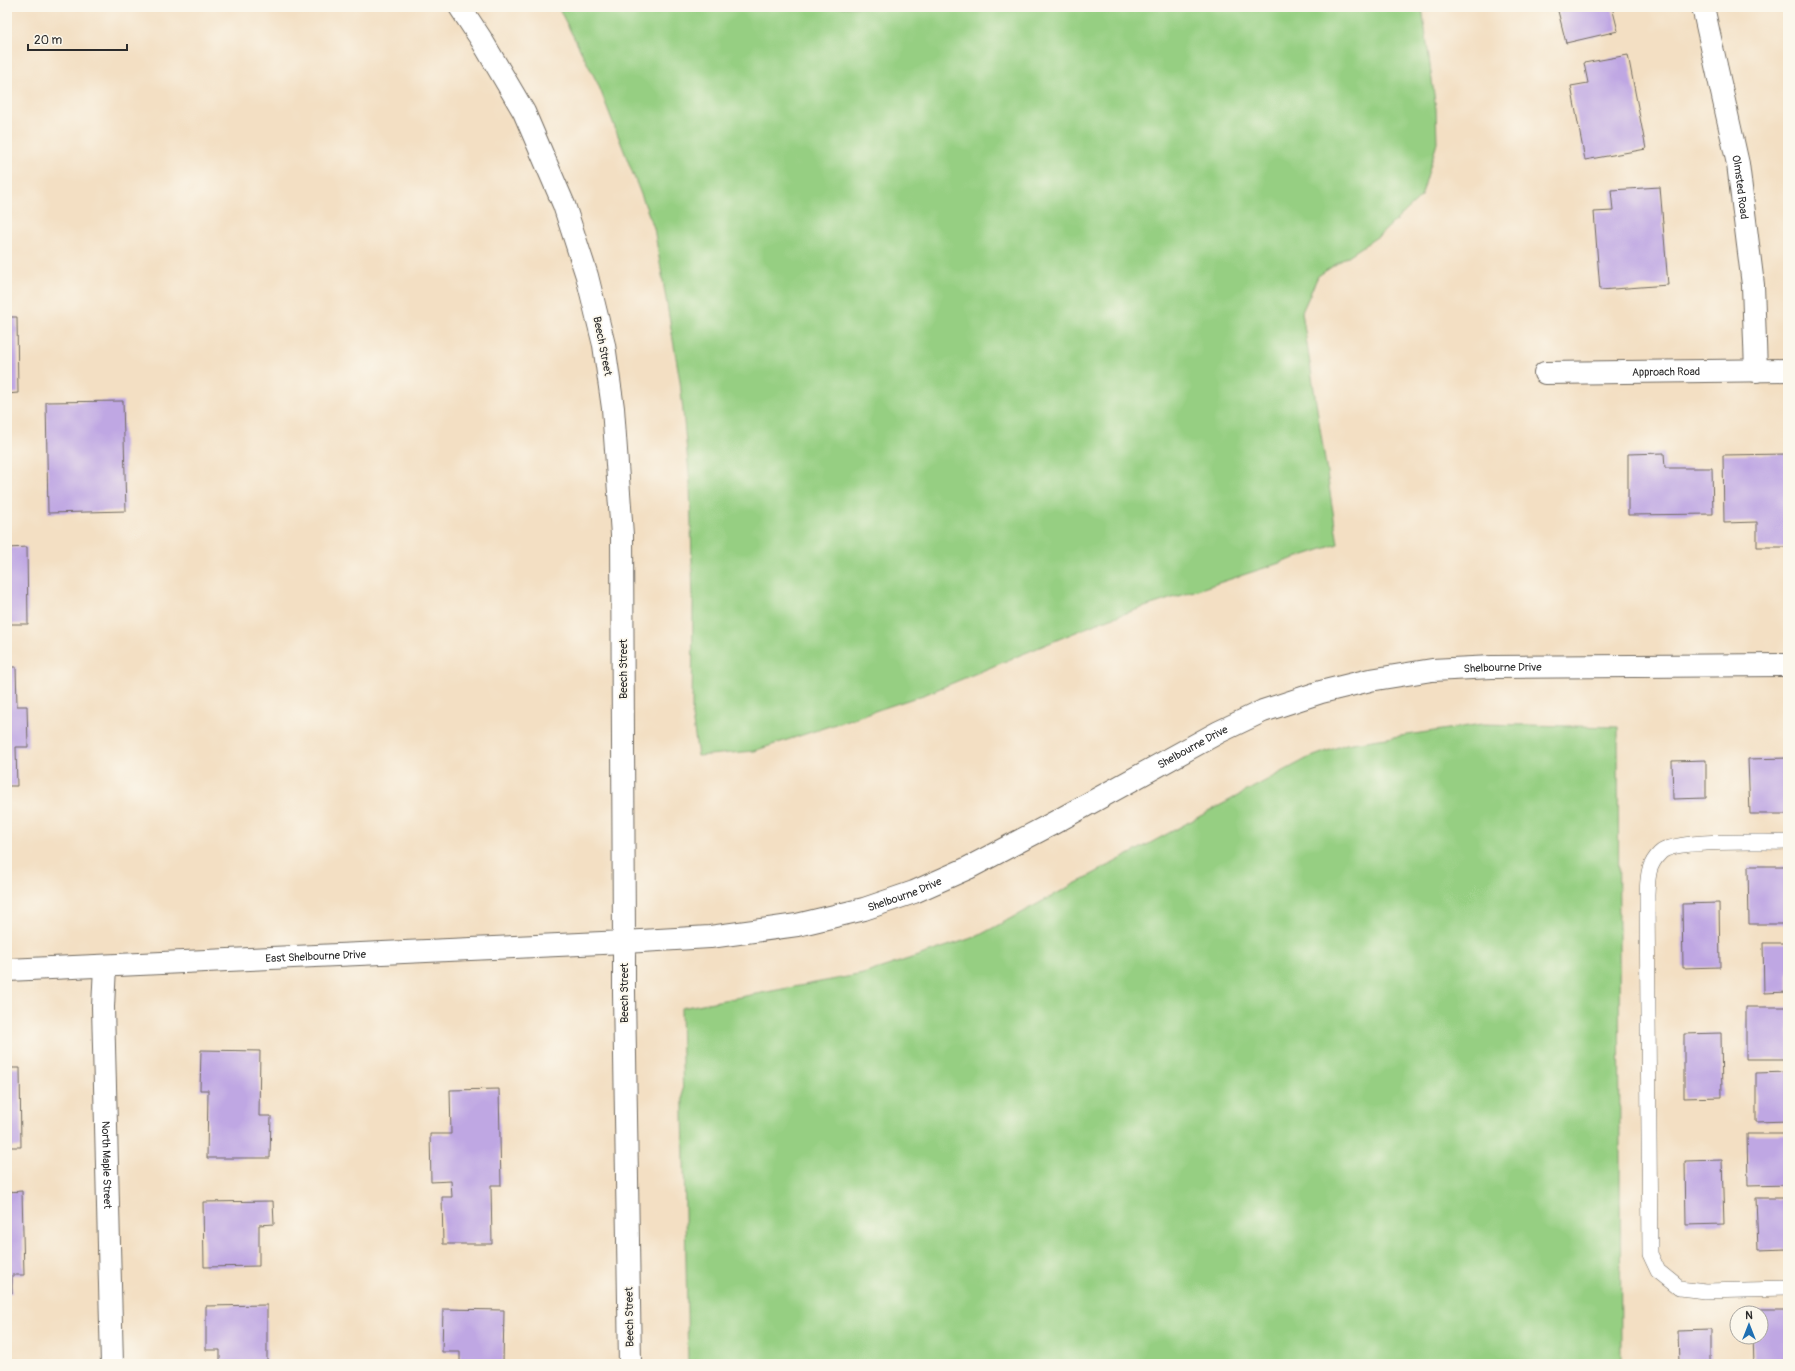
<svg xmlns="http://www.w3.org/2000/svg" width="1795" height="1371" viewBox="0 0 1795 1371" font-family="Pangolin,sans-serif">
<rect width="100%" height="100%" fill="#fbf7ec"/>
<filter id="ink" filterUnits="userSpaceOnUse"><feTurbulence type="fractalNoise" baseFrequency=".025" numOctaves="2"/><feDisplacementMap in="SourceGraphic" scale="8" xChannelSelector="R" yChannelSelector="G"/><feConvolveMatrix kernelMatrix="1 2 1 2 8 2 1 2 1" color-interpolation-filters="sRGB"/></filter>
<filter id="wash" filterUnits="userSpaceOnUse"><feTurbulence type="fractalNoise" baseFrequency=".012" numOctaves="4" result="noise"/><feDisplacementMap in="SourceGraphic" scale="16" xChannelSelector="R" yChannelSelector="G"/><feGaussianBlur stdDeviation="0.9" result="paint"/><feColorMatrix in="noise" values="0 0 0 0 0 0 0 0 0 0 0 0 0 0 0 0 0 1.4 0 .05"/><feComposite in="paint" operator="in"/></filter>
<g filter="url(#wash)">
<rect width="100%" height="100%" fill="#f3dfc3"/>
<path fill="#96cf82" stroke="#607d56" d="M558 7H1422L1436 109 1437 143 1421 197 1380 235 1318 276 1302 312 1338 544 1105 620 926 694 754 751 698 756 692 716 693 603 690 483 680 381 654 228 598 84Z
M1482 724 1618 727 1621 1364H688L681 1008 863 974 978 936 1306 759 1346 744Z"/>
<g id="blocks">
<path fill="#bfa7e3" d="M1557 7H1612L1618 31 1566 43Z
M1628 55 1646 149 1585 160 1571 86 1588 83 1584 63Z
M1660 187 1668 285 1600 290 1594 212 1613 211 1611 190Z
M7 317H17L18 393 7 394Z
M123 401 126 511 48 513 46 402Z
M1664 453 1665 468H1712L1713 514 1628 515V454Z
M1788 454V547H1757V522L1724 523 1723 455Z
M27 547 28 624H7V548Z
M7 667H16L17 706H27L28 747H16L17 786H7Z
M1788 758V814H1750L1748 759Z
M1706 760V798L1673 799 1672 761Z
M1748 866H1788V924H1749Z
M1719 903 1720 967 1683 968 1682 904Z
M1763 943H1788V992L1764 993Z
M1746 1007H1788V1059H1746Z
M1721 1033 1722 1097 1684 1098V1034Z
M201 1050 260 1051 259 1116H271L270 1158H207L208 1090H200Z
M7 1068H20L21 1147H7Z
M1788 1072V1121L1756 1122V1073Z
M499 1089 501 1185H491L492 1244H443L442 1197H452L451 1181 431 1182 430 1134H451L450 1090Z
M1747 1134H1788V1185L1748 1186Z
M1722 1160 1724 1224 1686 1225 1685 1161Z
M22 1191 24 1275H12V1293H7V1192Z
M1756 1198H1788V1249L1758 1250Z
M273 1201 274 1224 259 1225V1266L204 1267 203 1202Z
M267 1305V1364H220V1350H206V1306Z
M443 1309 504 1310 503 1364H460V1352H442Z
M1752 1311H1788V1363L1753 1364 1752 1337H1761V1313H1752Z
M1711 1330V1364H1679L1678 1331Z"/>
</g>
</g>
<g filter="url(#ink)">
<use href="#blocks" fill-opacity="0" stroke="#716a60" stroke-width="1"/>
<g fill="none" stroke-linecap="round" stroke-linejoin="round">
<defs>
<path id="service" d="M1788 842C1765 843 1674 838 1660 853 1647 866 1648 878 1647 895L1650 1254 1658 1271 1679 1288 1706 1291 1788 1289"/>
<g id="minor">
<path id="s1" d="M1703 7 1738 164 1753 285 1756 371"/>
<path id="s2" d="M1545 373 1788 370"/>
<path id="s3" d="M105 966 103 1007 112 1364"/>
</g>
<g id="tertiary">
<path id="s4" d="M7 970 624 942 622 535 613 408 604 345 587 276 564 205 524 112 481 39 460 7"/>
</g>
<g id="secondary">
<path id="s5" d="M630 1364 624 993V942L710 937 797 925 864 909 914 892 968 868 1050 825 1219 732 1263 711 1321 692 1370 680 1432 670 1492 667 1788 665"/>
</g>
</defs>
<use href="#service" stroke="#716a60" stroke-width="16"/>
<use href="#minor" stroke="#716a60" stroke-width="24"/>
<use href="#tertiary" stroke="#716a60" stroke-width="24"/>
<use href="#secondary" stroke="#716a60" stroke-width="24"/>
<use href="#service" stroke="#fff" stroke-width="15"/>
<use href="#minor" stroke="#fff" stroke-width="22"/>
<use href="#tertiary" stroke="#fff" stroke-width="22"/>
<use href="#secondary" stroke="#fff" stroke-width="22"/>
</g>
</g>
<g text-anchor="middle" stroke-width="3.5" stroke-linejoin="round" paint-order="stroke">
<g font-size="11" fill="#2b2b2b" stroke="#fbf7ec">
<text dy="4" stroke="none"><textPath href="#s1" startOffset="184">Olmsted Road</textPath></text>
<text transform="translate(603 346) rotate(79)" y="4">Beech Street</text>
<text dy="4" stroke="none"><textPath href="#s2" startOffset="121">Approach Road</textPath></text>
<text dy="4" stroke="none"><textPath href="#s5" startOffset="1356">Shelbourne Drive</textPath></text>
<text transform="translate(623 669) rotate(-90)" y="4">Beech Street</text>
<text dy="4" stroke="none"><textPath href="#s5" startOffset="1032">Shelbourne Drive</textPath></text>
<text dy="4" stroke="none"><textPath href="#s5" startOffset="708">Shelbourne Drive</textPath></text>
<text dy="4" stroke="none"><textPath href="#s4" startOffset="309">East Shelbourne Drive</textPath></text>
<text transform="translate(624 993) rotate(-90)" y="4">Beech Street</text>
<text dy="4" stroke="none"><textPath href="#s3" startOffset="199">North Maple Street</textPath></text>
<text transform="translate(629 1317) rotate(-91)" y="4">Beech Street</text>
</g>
</g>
<rect width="1795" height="1371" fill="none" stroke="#fbf7ec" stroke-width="24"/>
<g transform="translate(1749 1325)"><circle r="19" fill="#fbf7ec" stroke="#a8a59f"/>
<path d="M0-3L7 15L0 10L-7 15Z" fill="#1f6fb2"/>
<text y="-6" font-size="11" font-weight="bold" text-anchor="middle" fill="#2b2b2b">N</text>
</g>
<path d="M28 44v6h99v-6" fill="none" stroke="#2b2b2b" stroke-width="2"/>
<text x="34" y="44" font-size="12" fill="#2b2b2b" stroke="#fbf7ec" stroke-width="3" paint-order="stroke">20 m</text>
</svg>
